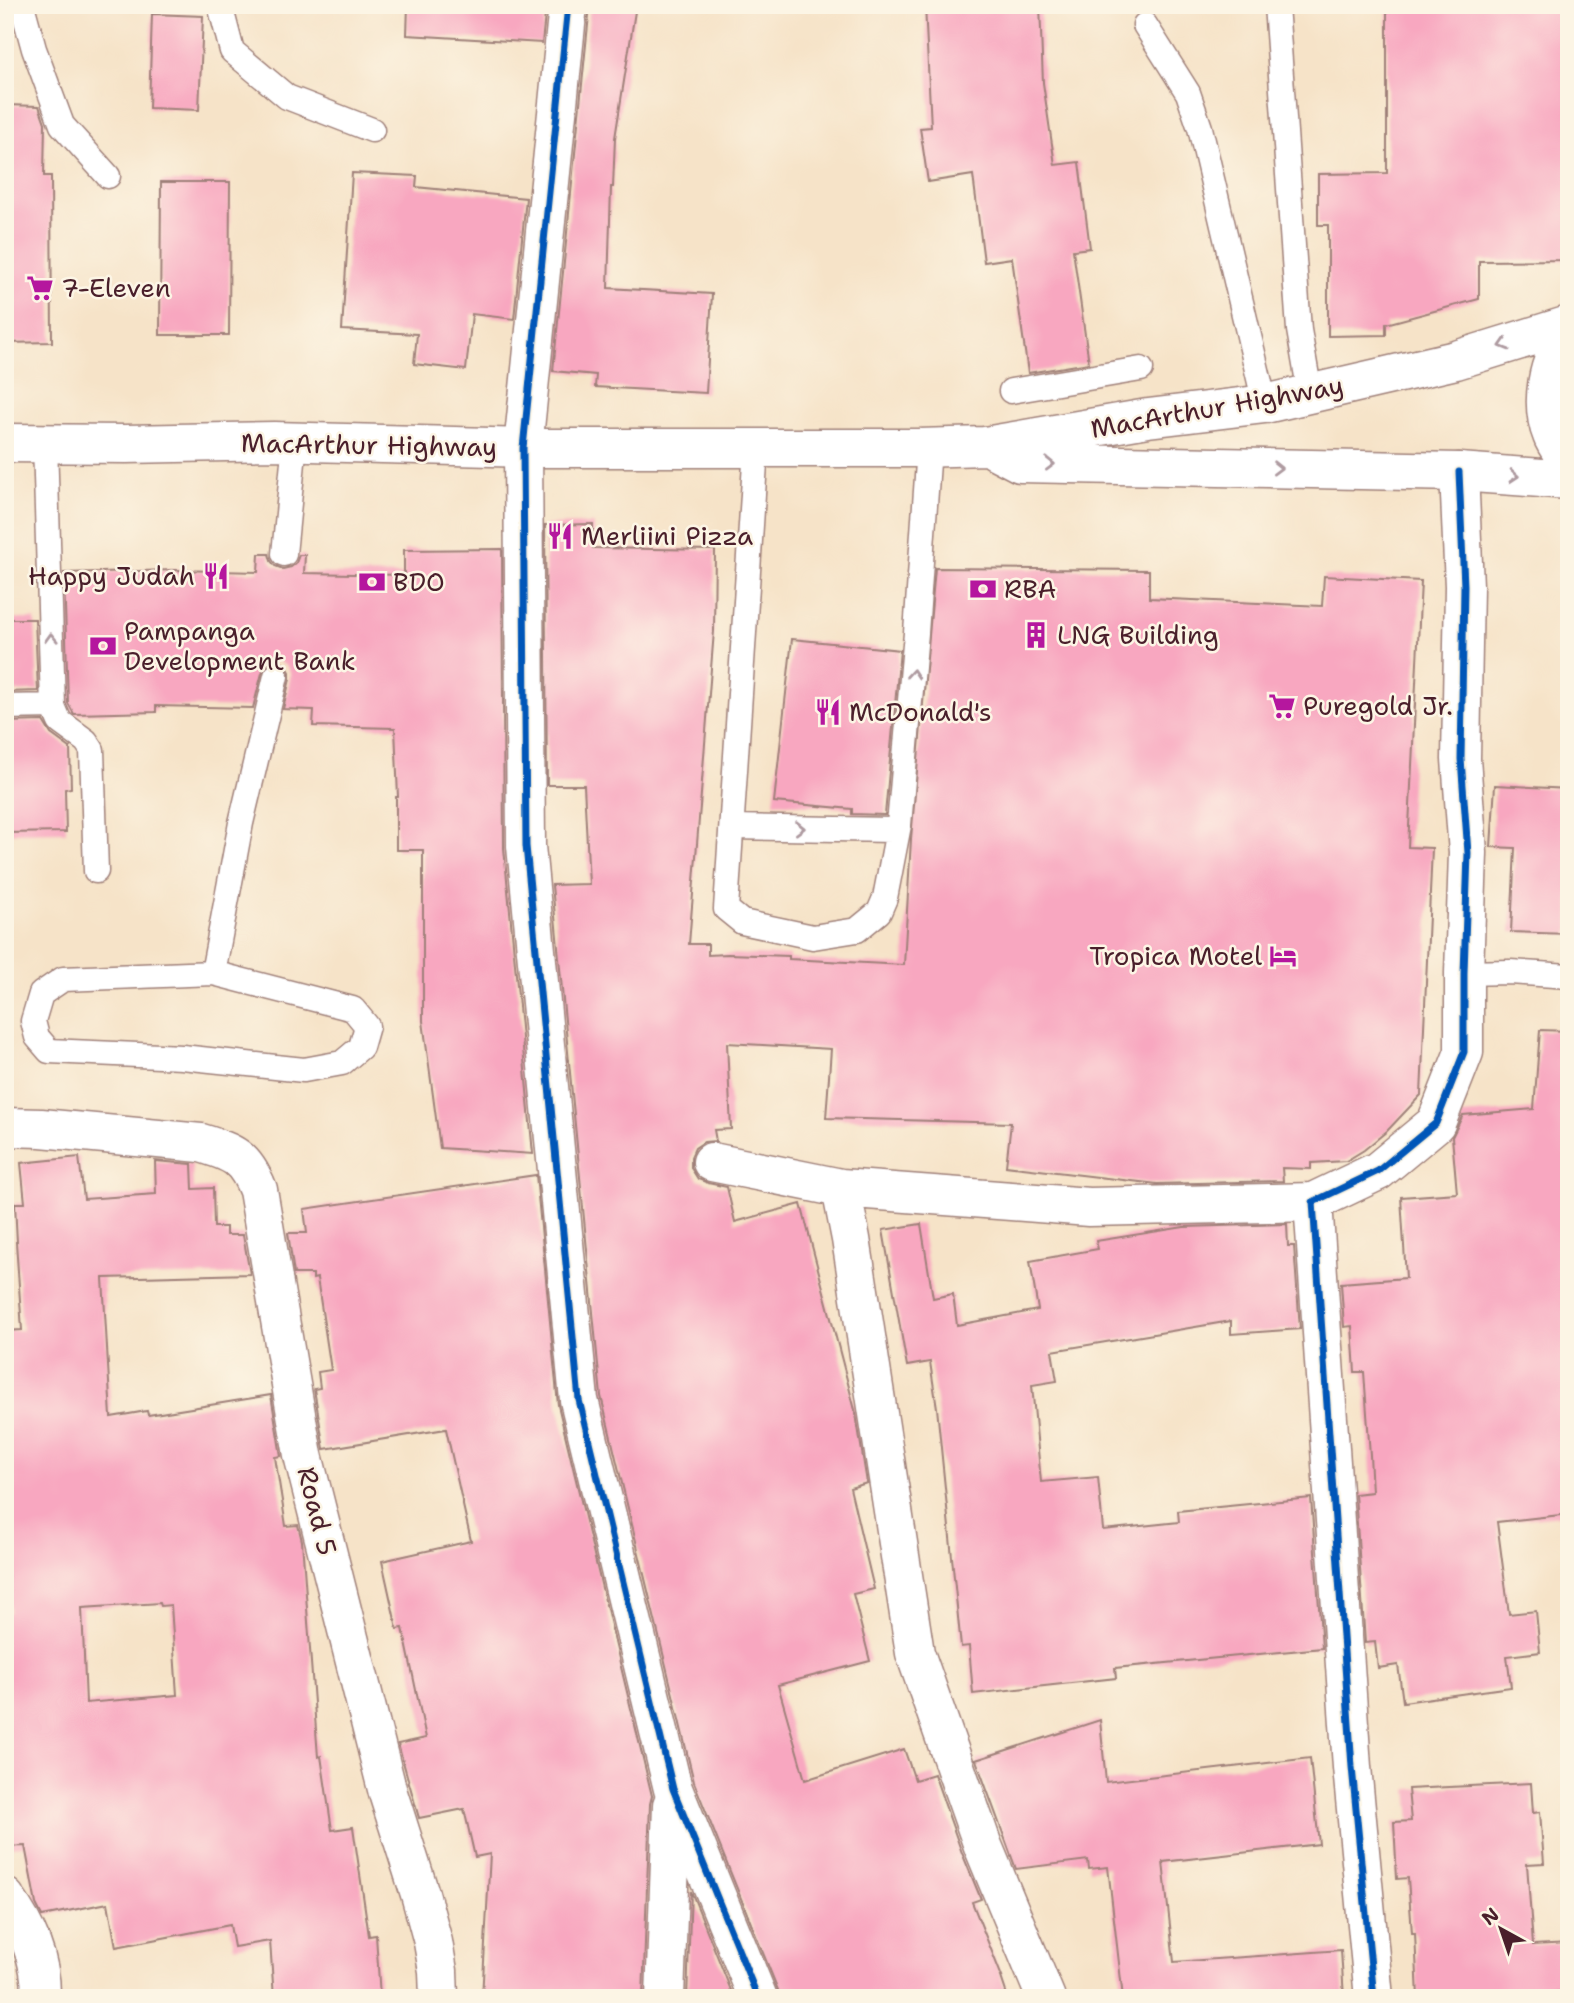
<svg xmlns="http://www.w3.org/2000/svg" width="1574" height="2003" viewBox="0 0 1574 2003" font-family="'Shantell Sans',sans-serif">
<rect width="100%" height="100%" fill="#fcf5e5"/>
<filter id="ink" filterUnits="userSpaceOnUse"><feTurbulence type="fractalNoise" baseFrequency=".0143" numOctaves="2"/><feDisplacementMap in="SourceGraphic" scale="14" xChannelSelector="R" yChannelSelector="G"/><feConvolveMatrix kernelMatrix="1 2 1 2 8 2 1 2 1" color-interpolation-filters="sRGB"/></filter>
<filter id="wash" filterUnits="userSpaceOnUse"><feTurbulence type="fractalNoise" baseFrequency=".00686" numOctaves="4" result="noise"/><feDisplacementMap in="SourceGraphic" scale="28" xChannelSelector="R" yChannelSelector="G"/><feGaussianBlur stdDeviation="1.57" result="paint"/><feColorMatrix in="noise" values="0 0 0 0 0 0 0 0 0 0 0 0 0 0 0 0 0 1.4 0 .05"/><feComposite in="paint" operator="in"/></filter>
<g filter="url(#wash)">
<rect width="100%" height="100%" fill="#f6e3c8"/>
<g id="blocks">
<path fill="#f8a7c0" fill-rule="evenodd" d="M408 5H546L542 43 407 35Z
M590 5H636L615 138 613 187H611L608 288 712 294 706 393 595 387 596 375 553 371Z
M925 5H1040L1043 83 1055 165 1079 162 1090 248 1073 250 1089 363 1028 373 1012 258 984 262 973 175 928 182 920 128 931 127Z
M1387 5H1569V260L1479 261V299L1386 324V335L1328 336V225H1318V174L1387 173Z
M152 14 203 16 199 110 149 108Z
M5 105 39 106 45 123 44 176H51L52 342 5 343Z
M352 173 417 176 416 187 526 198 514 319 472 314 466 370 414 364 417 334 342 330Z
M161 182H230L229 335H160Z
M593 524V548L715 550 714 631 689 944H708V955L728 954 789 956V959L904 965 911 839 935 568 1149 570V598L1322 606 1324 576 1421 581 1408 847 1432 848 1421 1095 1387 1131 1364 1150 1346 1161 1311 1163V1169L1282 1168 1283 1181 1157 1184 1006 1166 1011 1123 826 1118 831 1049 727 1043 731 1129 714 1130 716 1141 704 1142 695 1148 691 1157V1168L698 1179 708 1183 727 1187 735 1222 801 1204 856 1414 867 1483 850 1488 874 1589 853 1594 870 1661 778 1685 805 1780 904 1749 915 1780 934 1774 962 1853 981 1899 972 1902 1002 1977H1001L1008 1998H779L778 1990 694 1782 601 1396 552 885 589 884 584 785H547L545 525Z
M502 549 504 848 533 1154 440 1148 423 1021V850H396V797H398L395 728 313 726 314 710 283 709 290 679V672L286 665 279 661 271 662 265 666 262 673 253 708 156 706V712L74 714 68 703 64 573 176 570 258 572 259 554H269L271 561 275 566 283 569 291 567 296 563 299 555H305L304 573 404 575V550Z
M5 619H35L38 691 5 692Z
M792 639 900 650 885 815 852 814V809L774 802Z
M43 721 51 734 70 748 71 788 65 789 66 832 5 833V722Z
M1495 785 1569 789V934L1511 932 1515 848 1491 847Z
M1540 1030 1569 1031V1514L1497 1522 1509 1614 1536 1611 1540 1652 1507 1656 1511 1687 1403 1702 1398 1665 1378 1668 1375 1642 1365 1643 1355 1494 1372 1492 1370 1455 1364 1372H1355L1352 1326 1344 1327 1341 1283 1406 1278 1401 1197 1457 1193 1452 1137 1463 1115 1534 1109Z
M79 1157 84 1199 156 1194 155 1161 192 1164 193 1189 213 1188 214 1227H226V1235H243L250 1274 103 1278 111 1417 147 1411 148 1415 271 1395 281 1456 275 1457 286 1526 298 1525 302 1541 318 1757 321 1756 332 1830 353 1827 369 1936 376 1935 380 1998H274L270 1941 234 1947 230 1925 116 1947 108 1903 42 1916 36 1904 25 1846 5 1847V1613L10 1612 5 1518V1331L22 1330 16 1242H17L15 1203H25L21 1163ZM160 1603 161 1606 171 1605 177 1695 86 1703 82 1608Z
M536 1175 558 1405 652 1796 650 1804 643 1998H482L490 1854 475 1857 464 1809 419 1818 398 1744 426 1738 403 1628 397 1629 382 1561 471 1541 446 1429 324 1449 314 1389 320 1388 318 1372 331 1370 317 1278 313 1279V1274H294L288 1233H307L304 1209Z
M921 1224 933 1298 953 1294 957 1325 1038 1310 1030 1261 1098 1249 1096 1241 1184 1227 1287 1224 1288 1246H1294L1300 1329 1231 1334V1321L1052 1351 1057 1381 1032 1385 1041 1482 1098 1477 1103 1530 1179 1522 1178 1511 1311 1498 1322 1648 1115 1668 1116 1678 973 1694 969 1646 961 1647 937 1408 930 1362 907 1366 883 1230Z
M1100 1720 1106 1782 1310 1758 1319 1844 1163 1862 1174 1962 1341 1950 1344 1998H1123L1108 1867 1089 1869 1088 1860 1016 1869 976 1760Z
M1531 1783 1533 1813 1540 1812 1544 1863 1527 1864 1533 1945 1569 1943V1991L1524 1994V1998H1418L1415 1933H1412L1408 1878 1397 1879 1394 1822 1411 1821 1408 1789Z
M691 1891 734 1998H687Z"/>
</g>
</g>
<g filter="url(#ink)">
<use href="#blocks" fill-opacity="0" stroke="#a0817a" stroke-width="2"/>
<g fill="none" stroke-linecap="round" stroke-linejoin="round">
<defs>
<path id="service" d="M22 5 34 49 62 125 108 176
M220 5 232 51 287 97 372 130
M1276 5 1299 330 1310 394
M1145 25 1188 93 1200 128 1265 404
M1011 391 1141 369
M45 443 53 706 60 722 86 741 92 750 96 871
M756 448 726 909 742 922 813 937 857 930 879 912 885 898 899 825
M284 554 295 442
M5 707 53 706
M732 827 892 830 899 825 916 633 929 448
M213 973 353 1009 367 1026 361 1047 342 1063 304 1070 182 1057 49 1051 37 1037 33 1021 41 994 63 979Z
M213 973 241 823 276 676
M1464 973 1510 972 1569 976"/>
<path id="minor" d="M568 5 523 448 526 846 579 1400 673 1789 758 1998
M5 1127 41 1128 201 1143C234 1153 245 1157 258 1190L303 1455 388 1793 420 1894 433 1942 438 1971 439 1998
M712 1162 841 1188
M5 1897C27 1928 42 1959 41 1998
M665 1998 672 1805
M1046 1998 983 1846 915 1653 851 1239 841 1188 1089 1207 1313 1202
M1374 1998 1352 1767 1313 1202 1378 1171 1436 1123 1464 1052V973L1468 853 1461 759 1464 586 1459 472"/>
<path id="trunk" d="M1569 337C1546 359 1540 405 1552 435 1555 444 1563 454 1569 463
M5 443 126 444 274 441 523 448H919L985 446 1148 418 1265 404 1456 360 1569 325
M997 451 1020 463 1459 472 1569 480"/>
</defs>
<use href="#service" stroke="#a0817a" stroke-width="27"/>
<use href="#minor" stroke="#a0817a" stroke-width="41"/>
<use href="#trunk" stroke="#a0817a" stroke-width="41"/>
<use href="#service" stroke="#fff" stroke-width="24"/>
<use href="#minor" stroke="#fff" stroke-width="38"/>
<use href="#trunk" stroke="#fff" stroke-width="38"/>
<defs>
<path id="cycleway" d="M568 5 523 448 526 846 579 1400 673 1789 758 1998
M1374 1998 1352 1767 1313 1202 1378 1171 1436 1123 1464 1052V973L1468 853 1461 759 1464 586 1459 472"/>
</defs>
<use href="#cycleway" stroke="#fcf5e5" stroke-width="11"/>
<use href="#cycleway" stroke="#0057b8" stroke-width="7"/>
</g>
<defs><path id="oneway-chevron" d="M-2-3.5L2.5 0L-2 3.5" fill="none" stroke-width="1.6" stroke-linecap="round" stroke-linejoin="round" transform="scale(1.75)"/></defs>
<g stroke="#ae9aa0">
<use href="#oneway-chevron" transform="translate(1504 345) rotate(163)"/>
<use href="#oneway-chevron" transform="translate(1050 464) rotate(1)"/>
<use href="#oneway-chevron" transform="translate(1277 468) rotate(1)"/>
<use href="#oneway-chevron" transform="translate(1514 476) rotate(5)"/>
<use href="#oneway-chevron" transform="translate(51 638) rotate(-92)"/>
<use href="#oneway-chevron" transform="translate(913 674) rotate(-85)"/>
<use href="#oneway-chevron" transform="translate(800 828) rotate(1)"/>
</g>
</g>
<defs>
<symbol id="supermarket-bare" viewBox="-9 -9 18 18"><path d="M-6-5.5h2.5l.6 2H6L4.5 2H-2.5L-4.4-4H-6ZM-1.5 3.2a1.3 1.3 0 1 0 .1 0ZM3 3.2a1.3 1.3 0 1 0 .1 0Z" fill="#b5179e" stroke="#fcf5e5" stroke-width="2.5" paint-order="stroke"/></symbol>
<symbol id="restaurant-bare" viewBox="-9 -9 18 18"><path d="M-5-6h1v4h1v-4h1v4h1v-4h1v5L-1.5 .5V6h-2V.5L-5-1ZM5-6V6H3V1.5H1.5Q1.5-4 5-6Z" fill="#b5179e" stroke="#fcf5e5" stroke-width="2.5" paint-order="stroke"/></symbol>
<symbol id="bank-bare" viewBox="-9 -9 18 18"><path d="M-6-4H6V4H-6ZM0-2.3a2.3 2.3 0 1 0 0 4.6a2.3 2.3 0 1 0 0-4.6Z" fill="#b5179e" stroke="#fcf5e5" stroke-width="2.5" paint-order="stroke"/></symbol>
<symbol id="building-bare" viewBox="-9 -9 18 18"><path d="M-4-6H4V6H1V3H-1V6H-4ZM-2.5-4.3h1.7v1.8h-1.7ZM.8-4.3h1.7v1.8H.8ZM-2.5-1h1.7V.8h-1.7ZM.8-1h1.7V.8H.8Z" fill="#b5179e" stroke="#fcf5e5" stroke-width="2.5" paint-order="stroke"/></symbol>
<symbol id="hotel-bare" viewBox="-9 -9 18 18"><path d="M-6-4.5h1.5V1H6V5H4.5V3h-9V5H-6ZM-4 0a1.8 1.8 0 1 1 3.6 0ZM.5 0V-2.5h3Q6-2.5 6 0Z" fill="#b5179e" stroke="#fcf5e5" stroke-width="2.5" paint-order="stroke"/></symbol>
</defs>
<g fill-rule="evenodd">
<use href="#supermarket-bare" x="21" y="269" width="38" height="38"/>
<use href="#restaurant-bare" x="541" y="517" width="38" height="38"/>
<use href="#restaurant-bare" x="197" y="557" width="38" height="38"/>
<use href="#bank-bare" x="353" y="563" width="38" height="38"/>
<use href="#bank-bare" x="964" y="570" width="38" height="38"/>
<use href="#building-bare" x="1017" y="616" width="38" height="38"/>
<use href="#bank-bare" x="84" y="627" width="38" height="38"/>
<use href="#supermarket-bare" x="1263" y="687" width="38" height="38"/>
<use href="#restaurant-bare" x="809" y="693" width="38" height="38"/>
<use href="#hotel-bare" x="1264" y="937" width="38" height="38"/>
</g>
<g text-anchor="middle" stroke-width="5" stroke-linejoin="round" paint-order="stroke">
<g font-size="26" fill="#4a1f2b" stroke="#fcf5e5" text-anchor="start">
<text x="61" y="297">7-Eleven</text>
<text x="581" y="545">Merliini Pizza</text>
<text x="195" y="585" text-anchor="end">Happy Judah</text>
<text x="393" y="591">BDO</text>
<text x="1004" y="598">RBA</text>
<text x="124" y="640">Pampanga<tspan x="124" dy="30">Development Bank</tspan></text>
<text x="1057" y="644">LNG Building</text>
<text x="1303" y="715">Puregold Jr.</text>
<text x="849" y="721">McDonald's</text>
<text x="1262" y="965" text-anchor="end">Tropica Motel</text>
</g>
<g font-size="26" fill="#4a1f2b" stroke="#fcf5e5">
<text transform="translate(1217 407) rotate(-10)" y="9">MacArthur Highway</text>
<text transform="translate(369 445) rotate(1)" y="9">MacArthur Highway</text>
<text transform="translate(317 1511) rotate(76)" y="9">Road 5</text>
</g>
</g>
<rect width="1574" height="2003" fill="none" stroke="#fcf5e5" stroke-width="28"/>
<g transform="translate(1501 1929) rotate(320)" stroke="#fcf5e5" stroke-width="5" paint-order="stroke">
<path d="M0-5L12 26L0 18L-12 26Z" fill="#4a1f2b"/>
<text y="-10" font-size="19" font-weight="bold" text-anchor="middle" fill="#4a1f2b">N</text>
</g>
</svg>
